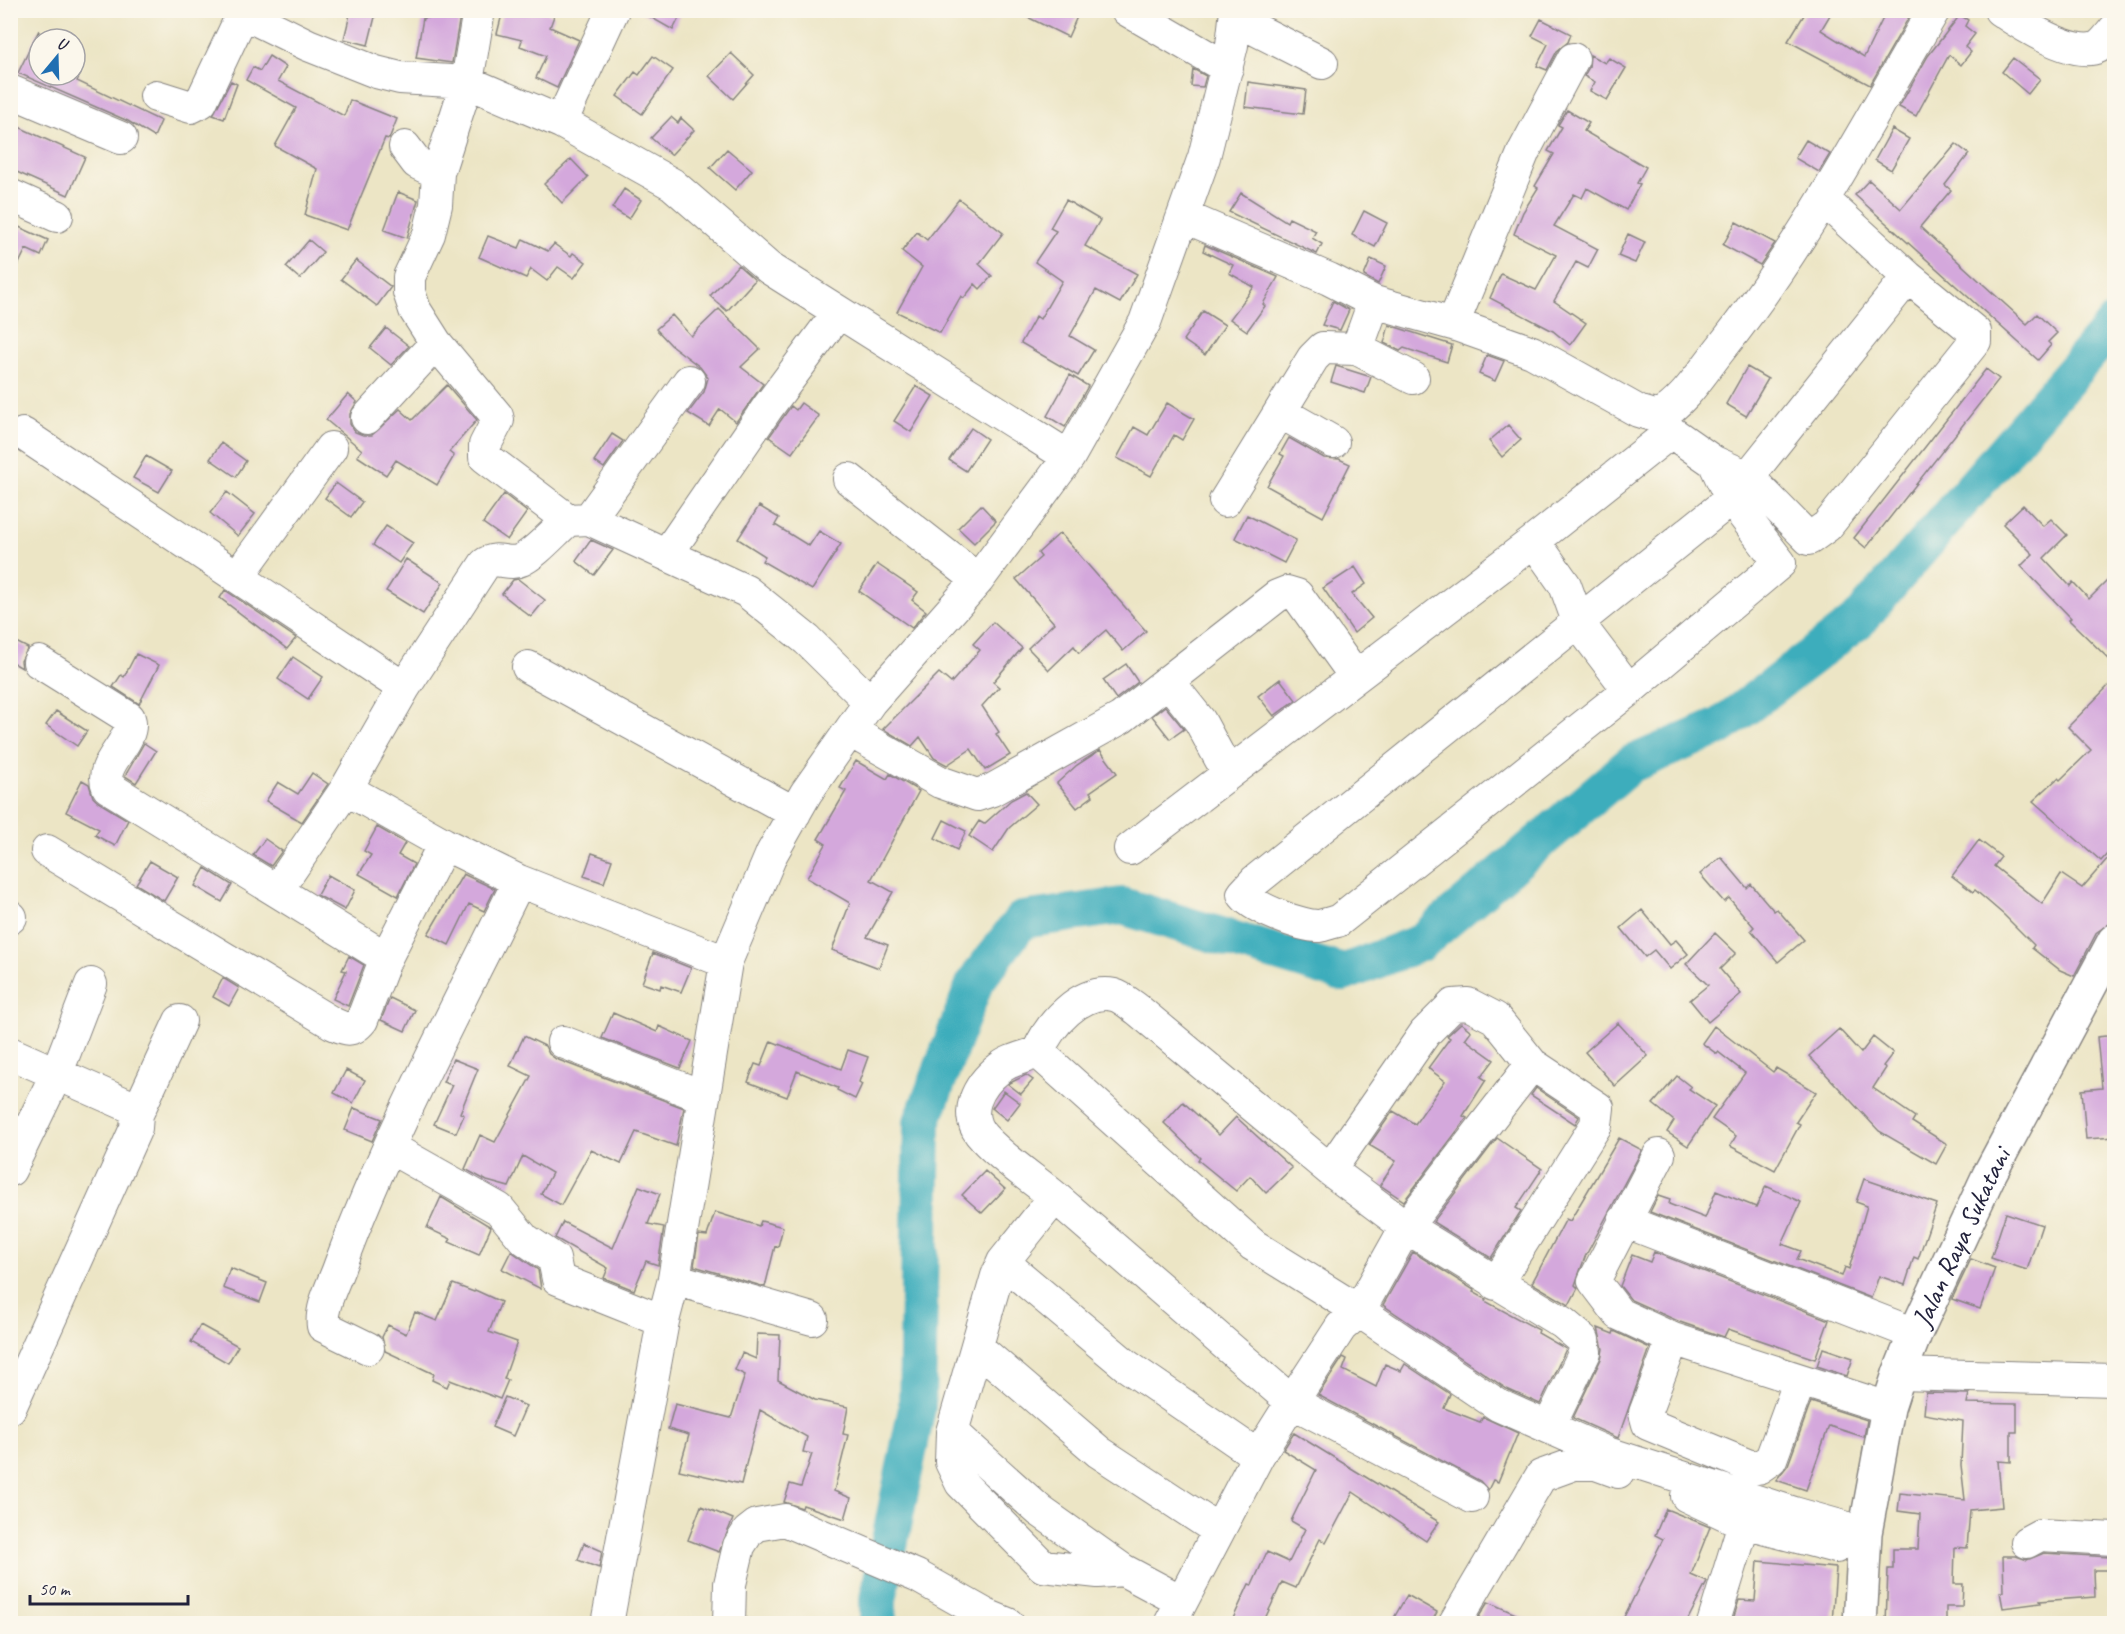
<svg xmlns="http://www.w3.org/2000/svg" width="2125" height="1634" viewBox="0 0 2125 1634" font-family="Caveat,sans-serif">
<rect width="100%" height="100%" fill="#fbf7ec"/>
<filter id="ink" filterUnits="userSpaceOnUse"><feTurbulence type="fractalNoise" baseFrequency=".0167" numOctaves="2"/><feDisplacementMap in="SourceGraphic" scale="12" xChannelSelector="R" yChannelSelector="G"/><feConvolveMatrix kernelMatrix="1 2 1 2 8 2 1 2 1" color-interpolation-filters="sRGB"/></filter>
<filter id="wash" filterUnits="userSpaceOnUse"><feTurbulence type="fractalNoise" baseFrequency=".008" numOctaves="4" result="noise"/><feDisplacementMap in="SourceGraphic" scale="24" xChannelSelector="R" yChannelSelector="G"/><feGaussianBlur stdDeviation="1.35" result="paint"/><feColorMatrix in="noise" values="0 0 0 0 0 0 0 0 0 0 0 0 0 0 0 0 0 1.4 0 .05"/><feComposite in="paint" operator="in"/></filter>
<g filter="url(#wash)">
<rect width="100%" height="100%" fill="#ece5c5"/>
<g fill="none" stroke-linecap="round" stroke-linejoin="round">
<path stroke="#3eadbc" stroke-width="38" d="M878 1624V1599L917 1408 922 1122 975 982 1022 920 1122 906 1343 973 1420 943 1631 764 1721 726 1859 620 2114 324"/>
</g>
<g id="blocks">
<path fill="#d4a8dc" d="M351 10 376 13 368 45 344 39Z
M429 10H461L452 63 416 58 423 18H428Z
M503 10 533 14 534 10H541L554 16 550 27 579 40 557 88 536 78 546 56 520 46 522 40 497 34Z
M638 10H683L673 30Z
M1013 10H1080L1068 37Z
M1807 10H1833L1821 30 1864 57 1887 10H1913L1870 85 1788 41Z
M1960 15 1968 20 1965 26 1975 34 1965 47 1971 52 1961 65 1949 55 1916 116 1899 107 1928 56Z
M1541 19 1571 34 1568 42 1557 51 1547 70 1537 66 1548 44 1532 36Z
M39 30V75H80L77 81 161 121 154 137 128 121 18 73Z
M731 53 754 75 733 99 709 76Z
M1590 55 1605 63 1609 58 1626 68 1607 100 1590 91 1595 82 1584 76 1589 67Z
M269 56 286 67 278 81 344 116 350 100 397 119 389 139 385 138 347 230 305 215 317 169 275 146 296 108 246 80 253 67 260 71Z
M653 56 673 70 642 114 617 96 635 72 639 75Z
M2013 58 2040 79 2028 94 2002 72Z
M1193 69 1206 76 1203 87 1191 86Z
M231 81 237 84 224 119 213 115Z
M1248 82 1306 90 1303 114 1245 107Z
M1567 110 1589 123 1584 131 1646 167 1637 183 1640 184 1626 210 1587 188 1582 198 1574 194 1554 226 1598 249 1588 268 1576 262 1554 301 1586 323 1570 345 1553 331 1490 298 1501 274 1536 290 1556 255 1514 234 1523 212 1538 188 1535 186 1554 154 1548 151 1562 127 1558 125Z
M671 117 678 123 681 118 694 130 671 155 651 138Z
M10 123 85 157 68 195 10 169Z
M1892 129 1909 139 1891 170 1875 160Z
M1806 140 1830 154 1819 172 1795 158Z
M1956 144 1969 154 1945 185 1951 190 1920 227 2027 324 2037 314 2057 333 2048 342 2051 345 2038 360 1855 195 1869 180 1901 209Z
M727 149 752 170 735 190 710 168Z
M571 159 588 177 562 203 544 184Z
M624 189 641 200 629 219 612 208Z
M398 192 418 200 407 238 384 230Z
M1241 193 1287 222 1289 218 1316 231 1312 238 1322 244 1317 254 1229 212Z
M959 199 1003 233 979 264 992 276 980 289 975 284 964 298 961 296 940 333 897 312 922 267 902 251 917 232 927 240Z
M1066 200 1100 220 1085 246 1137 274 1120 303 1096 290 1070 336 1094 350 1078 376 1021 343 1036 316 1040 319 1062 281 1035 262 1056 231 1050 228Z
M1364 211 1387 223 1375 247 1352 235Z
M1736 222 1775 243 1760 265 1723 245Z
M10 223 48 240 41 256 26 249 10 282Z
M1628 234 1645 242 1635 263 1618 256Z
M488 236 519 248 523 239 548 251 554 244 571 256 573 253 586 262 574 278 558 267 547 281 531 269 526 278 479 257Z
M309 240 323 252 300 279 286 267Z
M1205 245 1278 277 1263 304 1265 306 1247 331 1230 319 1254 287 1229 273 1233 265 1203 251Z
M1371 259 1386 266 1378 284 1364 276Z
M356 260 391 287 377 306 341 279Z
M738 265 755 280 727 311 710 296Z
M1333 301 1349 310 1340 330 1322 325Z
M719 309 760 349 741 367 763 384 736 422 720 409 709 426 688 413 704 392 708 378 700 367 671 345 656 329 672 315 691 336Z
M1203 311 1225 325 1205 355 1183 340Z
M1389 325 1452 345 1447 362 1404 348 1400 351 1384 343Z
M386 328 409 346 391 365 370 348Z
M1487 355 1504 361 1495 381 1479 374Z
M1336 366 1371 377 1365 393 1331 382Z
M1747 367 1768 379 1746 416 1726 404Z
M1986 369 1999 379 1866 548 1854 538Z
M1070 375 1088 386 1065 427 1047 416Z
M447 385 477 420 449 452 454 456 437 485 396 460 386 475 357 456 362 450 326 420 348 394 357 402 350 414V424L355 432 363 435H372L400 409 412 420Z
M916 386 933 396 911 432 894 421Z
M801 403 819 416 792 453 769 437 791 406 796 410Z
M1167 403 1194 419 1182 440 1174 435 1151 476 1117 458 1134 427 1148 435Z
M1508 425 1521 440 1502 457 1489 441Z
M971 428 987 439 966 471 949 460Z
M612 434 623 441 604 468 594 461Z
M1289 438 1324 458 1339 459 1350 464 1323 517 1267 486 1284 456 1280 454Z
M221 443 246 461 236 477 210 459Z
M146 456 172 471 159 492 133 478Z
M336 483 362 502 351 517 325 498Z
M227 492 255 514 238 536 210 513Z
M504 494 527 512 507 540 483 523Z
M981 505 996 521 974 543 958 528Z
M2023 505 2043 526 2051 519 2067 535 2044 558 2070 586 2073 582 2089 599 2115 573V665L2069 620 2071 618 2021 566 2033 554 2003 524Z
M759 506 779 518 775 525 809 546 819 531 841 544 812 590 762 561 765 556 738 539Z
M1247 515 1296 540 1284 563 1235 538Z
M386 526 413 543 399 563 373 545Z
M1060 533 1146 631 1123 651 1106 630 1079 653 1074 646 1049 670 1028 648 1054 623 1016 579 1041 557 1038 553Z
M591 540 613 550 594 575 576 561Z
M406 559 443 583 423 614 386 591Z
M877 564 918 592 912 600 926 611 912 628 859 591Z
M1355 567 1366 584 1352 594 1372 618 1354 633 1323 588Z
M518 579 545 600 531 617 502 594 513 580Z
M225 590 296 638 287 649 220 598Z
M993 622 1022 648 993 682 999 687 982 706 999 732 996 734 1010 755 985 770 971 749 947 765 934 758 920 737 912 746 883 729 939 673 951 683 980 650 973 644Z
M10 639 28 648 21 661 22 668 10 661Z
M136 654 159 665 139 704 113 687 121 675 124 677Z
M293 657 323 677 308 699 278 679Z
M1126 664 1138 682 1116 699 1103 680Z
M1280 679 1296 700 1274 716 1258 696Z
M2115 679V845L2101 861 2033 801 2058 778 2060 780 2091 750 2068 727Z
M1165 706 1184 729 1170 739 1152 716Z
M56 711 87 731 77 746 46 725Z
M144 743 156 751 136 783 125 776Z
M1100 750 1117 773 1090 792 1093 796 1077 808 1057 783 1077 765Z
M856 761 887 779 890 774 919 791 871 880 893 892 867 937 888 945 879 968 832 950 850 903 807 878 826 844 818 839 846 791 840 788Z
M312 773 328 784 302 822 266 801 278 782 298 794Z
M82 780 89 784 93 797 98 802 128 820 115 846 95 835 99 829 66 812Z
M1026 792 1037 804 1009 828 993 852 969 836 979 821 984 824 1011 800Z
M944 820 966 831 957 850 935 838Z
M377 827 405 843 398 855 414 864 398 896 359 874 371 855 364 851Z
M265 839 282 851 271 866 253 855Z
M1979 840 2001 857 1994 866 2042 904 2061 874 2082 888 2115 850V920L2097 932 2074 976 2060 970 2032 948 2034 945 2004 915 1975 890 1973 892 1952 876Z
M592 853 612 860 604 883 584 876Z
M1721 857 1747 888 1751 884 1774 911 1777 909 1804 940 1778 962 1751 930 1754 927 1729 898 1724 902 1700 874Z
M150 861 178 877 164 901 136 884Z
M205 868 232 885 222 902 195 886Z
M463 874 495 889 484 911 469 904 449 945 428 934Z
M328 875 355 890 345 910 317 895Z
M1642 910 1670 944 1676 940 1688 954 1670 969 1654 950 1645 957 1621 928Z
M1715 933 1736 953 1720 969 1741 994 1708 1022 1690 1000 1708 985 1686 964Z
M653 953 691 968 681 992 661 985 660 989 642 983Z
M349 956 364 965 348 1006 333 999 346 971 342 970Z
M223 978 239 988 229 1006 213 997Z
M390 998 415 1010 405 1031 381 1020Z
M613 1013 657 1032 659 1026 692 1041 680 1068 602 1038Z
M1461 1023 1471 1031 1465 1039 1494 1060 1481 1077 1486 1080 1463 1116 1467 1118 1404 1201 1380 1185 1396 1161 1369 1145 1393 1111 1415 1124 1445 1081 1428 1068 1450 1038 1447 1036Z
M1618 1023 1648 1056 1615 1086 1585 1052Z
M1714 1026 1773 1072 1776 1068 1816 1092 1796 1122 1800 1124 1775 1170 1730 1146 1736 1136 1712 1119 1745 1073 1718 1052 1717 1054 1702 1043Z
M1839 1029 1861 1053 1873 1037 1893 1053 1883 1066 1886 1068 1873 1088 1915 1117 1912 1122 1947 1144 1936 1164 1879 1131 1809 1056Z
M2115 1035V1137L2086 1139 2082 1090 2102 1088 2097 1037Z
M524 1036 545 1046 549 1054 556 1059 684 1108 676 1146 636 1132 621 1164 591 1150 561 1205 541 1194 552 1173 523 1156 509 1187 487 1181 465 1169 480 1135 495 1142 531 1076 510 1066Z
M771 1041 841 1069 848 1050 868 1057 859 1082 862 1084 855 1099 837 1090 838 1088 797 1071 787 1097 748 1082 755 1064 761 1066Z
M453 1059 478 1069 460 1113 464 1115 456 1133 434 1124 452 1085 443 1082Z
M346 1070 365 1080 353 1103 334 1093Z
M1026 1075 1033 1080 1021 1094 1008 1084Z
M1677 1076 1691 1087 1689 1089 1715 1106 1688 1146 1667 1132 1674 1121 1653 1104Z
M1536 1088 1579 1117 1575 1124 1531 1095Z
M1004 1091 1020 1103 1007 1120 992 1108Z
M1183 1102 1219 1135 1236 1117 1292 1168 1266 1193 1250 1176 1236 1191 1198 1160 1200 1158 1164 1123Z
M354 1108 382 1119 372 1141 345 1130Z
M1497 1138 1542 1169 1516 1208 1521 1211 1491 1258 1433 1222Z
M1619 1138 1642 1150 1585 1257 1575 1285 1578 1288 1569 1305 1532 1283 1566 1219 1570 1221Z
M985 1171 1005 1189 982 1213 962 1195Z
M1864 1179 1937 1204 1918 1259 1914 1257 1905 1285 1879 1276 1871 1298 1650 1212 1658 1196 1670 1200 1669 1204 1705 1218 1716 1191 1756 1207 1766 1186 1801 1202 1782 1244 1801 1251 1797 1259 1842 1276 1845 1267 1849 1269 1867 1206 1856 1202Z
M639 1186 660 1194 648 1224 664 1227 658 1265 646 1261 634 1290 604 1278 608 1268 555 1238 563 1222 613 1248Z
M441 1197 491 1227 479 1255 449 1242 451 1239 427 1228Z
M715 1212 759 1226 761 1221 783 1227 778 1247 775 1246 765 1287 694 1266 699 1235 707 1236Z
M2006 1213 2042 1225 2027 1270 1991 1258Z
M511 1251 538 1270 541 1289 502 1269Z
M1413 1252 1474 1290 1473 1292 1486 1299 1485 1301 1539 1330 1538 1333 1566 1349 1540 1404 1507 1389 1383 1305Z
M1654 1252 1829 1320 1815 1359 1728 1329 1724 1337 1680 1322 1631 1300 1620 1286 1632 1255 1650 1262Z
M1971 1259 1995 1268 1980 1309 1952 1299Z
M230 1268 267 1283 260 1302 223 1288Z
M453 1284 474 1292 475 1290 501 1302 489 1332 517 1342 504 1379 508 1380 500 1399 450 1380 447 1387 432 1380 434 1374 385 1351 382 1337 388 1325 406 1334 415 1312 437 1321Z
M200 1325 238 1346 228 1363 191 1342Z
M1598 1328 1613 1334 1614 1331 1650 1348 1618 1438 1573 1418 1601 1359 1603 1349Z
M757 1334 780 1335 778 1380 815 1400 848 1407 843 1434 848 1435 834 1491 851 1498 845 1519 803 1505 802 1508 784 1502 790 1484 801 1487 812 1454 803 1452 807 1437 760 1410 741 1484 679 1470 689 1435 668 1429 675 1404 731 1418 745 1375 735 1370 742 1353 756 1359Z
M1823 1348 1853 1358 1847 1376 1817 1366Z
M1343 1357 1347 1359 1343 1370 1376 1387 1385 1364 1401 1371 1405 1364 1450 1394 1444 1408 1480 1422 1483 1417 1518 1433 1498 1482 1493 1480 1488 1490 1480 1481 1318 1395Z
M1926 1393 1969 1394 1967 1403 2017 1404V1432H2011V1462L1998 1461 2002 1507 1970 1510 1967 1548 1955 1547 1954 1584H1963L1962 1607H1946V1623H1886L1888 1569H1893V1549H1918L1920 1514 1898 1511 1900 1493 1965 1500 1961 1465 1963 1421 1924 1414Z
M505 1397 526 1406 513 1436 492 1427Z
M1811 1402 1867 1420 1864 1437 1829 1426 1806 1490 1776 1480 1788 1465Z
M1294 1433 1439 1522 1426 1541 1353 1492 1326 1543 1320 1539 1296 1588 1282 1582 1263 1623H1231L1249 1584 1252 1585 1267 1552 1289 1562 1305 1529 1291 1521 1316 1470 1283 1450Z
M701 1506 733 1519 719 1552 688 1540Z
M1666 1509 1710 1527 1691 1575 1707 1582 1686 1623H1621L1663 1539 1655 1535Z
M584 1543 602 1551 599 1568 578 1560Z
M2044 1553 2110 1557 2111 1570H2094L2095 1597 2040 1601 2041 1603 2003 1608 2000 1592H2004L2003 1556H2016L2027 1560Z
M1758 1561 1836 1568 1832 1623H1732L1739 1600 1755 1601Z
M1407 1595 1437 1612 1431 1623H1391Z
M1488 1602 1536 1623H1475Z"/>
</g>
</g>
<g filter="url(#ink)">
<use href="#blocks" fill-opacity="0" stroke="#878480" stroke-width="1.5"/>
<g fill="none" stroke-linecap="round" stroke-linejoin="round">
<defs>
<path id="minor" d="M237 10 308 45 376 72 400 78 467 82 561 122 672 184 769 268 1069 457
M479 10 467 82 438 173 436 205 429 234 409 277V292L415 310 436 343 497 416 498 420 485 445V457L568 520 589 519 746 591 807 640 870 702
M1127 10 1227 68
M2000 10C2019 23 2074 59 2098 47 2104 43 2110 35 2114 30
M1235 19 1322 63
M10 91 121 138
M156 96 191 107 201 102 243 13
M561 122 613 10
M405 147 417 163 438 173
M10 195 57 216
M1183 216 1329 279 1374 302 1453 324 1532 352 1638 411 1658 417C1685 401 1702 372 1722 347 1805 243 1866 125 1934 10
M1453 324 1524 151 1573 59
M1357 349 1413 378
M1280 412 1333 442
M1658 417 1671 432 1714 462 1748 477 1809 539 1827 526 1975 341V332L1908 277 1825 201
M367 418 436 343
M23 434 404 688
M1714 462 1731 499 1255 881 1243 894C1250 907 1303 927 1319 926 1325 925 1332 922 1338 921L1629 690 1780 563 1731 499
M1748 477 1908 277
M849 479 978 580
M1225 501 1313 358 1323 348 1357 349 1374 302
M589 519 689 381
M1534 541 1565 585 1579 624 1629 690
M667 554 768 407 838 313
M238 576 331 448
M39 662 129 718C137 742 97 763 108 787L386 958
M528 667 795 813
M1168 681 1200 721 1228 773
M850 731 940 782 977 795 992 790 1121 718 1277 596 1287 592 1297 595 1355 676
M346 789 444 844 519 881 726 962
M1130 849 1534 541 1671 432
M47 851 332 1023C345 1029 352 1033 362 1020L386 958 444 844
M277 890 346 789 404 688 485 564C497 555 508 566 521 560 535 554 555 531 568 520
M10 918 11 917
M563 1042 704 1097
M1038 1052C1049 1025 1081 988 1114 995 1122 997 1131 1005 1138 1010L1330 1170 1406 1227 1563 1323 1583 1340 1585 1352 1549 1427
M10 1053 132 1107 137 1114
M389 1147 499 1209 523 1238 554 1259 558 1279 663 1321
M1659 1155 1594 1281 1619 1314 1673 1339 1888 1408
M10 1170 56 1075 91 984
M1330 1170 1425 1033 1453 1005 1468 1004 1495 1018 1532 1064 1598 1108 1596 1125 1496 1284
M1055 1197C1032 1178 1004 1160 984 1138 961 1115 978 1085 1000 1068 1009 1060 1026 1057 1038 1052L1253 1245 1359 1311 1498 1405 1607 1453 1794 1513 1865 1533
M1624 1221 1915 1334
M1003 1262 1127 1366 1258 1456
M674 1279 812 1319
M1673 1339 1645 1413 1648 1424 1747 1465 1758 1468 1771 1459 1800 1380
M368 1348 323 1326C320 1307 334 1283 340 1265 389 1133 457 1008 519 881
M978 1348 1099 1452 1218 1530
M1899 1374 2114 1380
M10 1408 136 1128 137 1114 180 1021
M952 1432 1040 1511 1123 1570 1181 1601
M1687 1496 1744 1523 1836 1547
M2027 1542 2040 1535 2114 1539
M1123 1570 1098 1572 1043 1566 961 1483 951 1462 952 1432 997 1276 1003 1262 1055 1197 1292 1402 1472 1497
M607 1624 663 1321 674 1279 726 962 772 853 806 793 870 702 978 580 1069 457 1145 322 1204 157 1232 45 1236 10
M729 1624 730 1584 739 1546 748 1532 757 1525 785 1520 917 1576 986 1615 1008 1624
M1170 1624 1258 1456 1292 1402 1341 1327 1359 1311 1406 1227 1532 1064
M1454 1624 1541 1476 1574 1464H1596L1618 1472
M1713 1624 1744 1523"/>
<g id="major">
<path id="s1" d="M1860 1624 1865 1533 1888 1408 1899 1374 1915 1334 1989 1175 2114 941"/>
</g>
</defs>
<use href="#minor" stroke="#878480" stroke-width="34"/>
<use href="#major" stroke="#878480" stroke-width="36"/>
<use href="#minor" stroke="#fff" stroke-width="32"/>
<use href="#major" stroke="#fff" stroke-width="33"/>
</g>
</g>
<g text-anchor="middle" stroke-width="6" stroke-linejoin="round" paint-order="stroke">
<g font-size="28" fill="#22223b" stroke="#fbf7ec">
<text dy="10" stroke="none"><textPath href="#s1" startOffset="404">Jalan Raya Sukatani</textPath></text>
</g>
</g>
<rect width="2125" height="1634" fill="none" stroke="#fbf7ec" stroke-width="36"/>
<g transform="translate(57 57) rotate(19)"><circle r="28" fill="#fbf7ec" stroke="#a4a2a5" stroke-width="1.5"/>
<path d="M0-4.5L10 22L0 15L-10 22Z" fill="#1f6fb2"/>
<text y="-9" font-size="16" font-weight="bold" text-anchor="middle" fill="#22223b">U</text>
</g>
<path d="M30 1595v9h158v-9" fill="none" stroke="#22223b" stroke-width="3"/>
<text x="39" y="1595" font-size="18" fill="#22223b" stroke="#fbf7ec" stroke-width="4.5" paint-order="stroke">50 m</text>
</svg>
